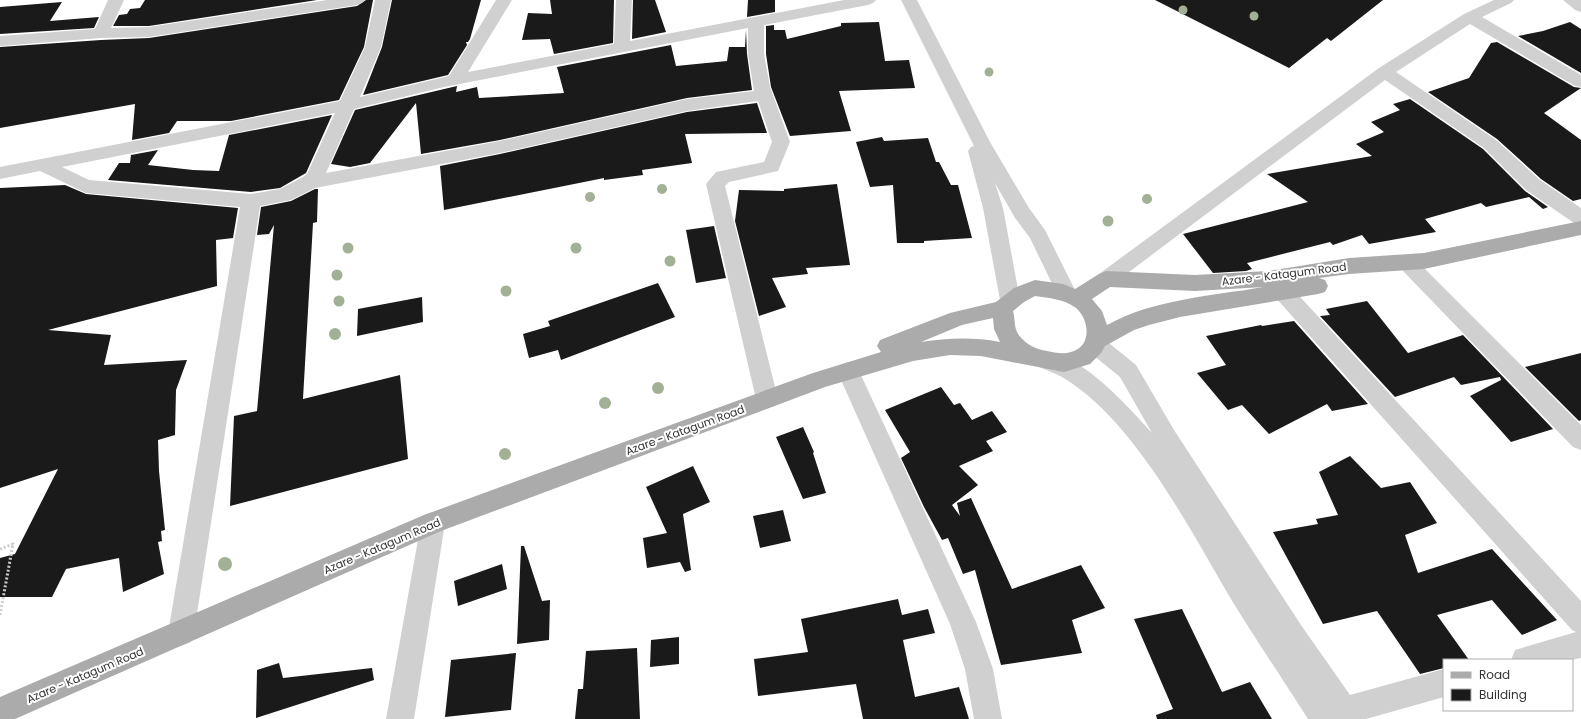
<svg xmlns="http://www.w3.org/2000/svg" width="1581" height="719" viewBox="0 0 1581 719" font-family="Poppins,sans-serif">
<rect width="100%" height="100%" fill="#fff"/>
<path fill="#1a1a1a" d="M145 0H317L149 26H113L119 15 127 14 130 9 140 8Z
M366 0H373L364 47 339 100 231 121H177L169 133 132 140 135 104 0 128V47L101 40 149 38 357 6Z
M392 0H481L470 39 468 42H466L467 45 448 75 363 95 382 47Z
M550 0H614L613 43 554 54 550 39 522 40 528 13 552 14Z
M633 0H655L666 32 632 39Z
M748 0H775V12L747 17Z
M1155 0H1383L1331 41 1327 38 1289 68Z
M62 2 50 21 99 17 94 28 0 34V7Z
M879 22 885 61 909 60 915 88 839 91 851 131 790 136 771 87 766 54V26L774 25V30H785L787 39 841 26V23Z
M1570 22 1581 29V73L1518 36 1543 31Z
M746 30 747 54 752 90 687 98 500 140 421 154 416 103 370 163 350 167 331 164 355 110 457 86 456 92 477 87 479 98 564 93 557 67 671 45 676 66 727 61 729 47H745Z
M1497 42 1574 87 1581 88 1544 113 1581 140V199L1573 201 1541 179 1497 139 1428 92 1469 78 1491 43Z
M1410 99 1483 149 1525 191 1548 207 1543 209 1529 197 1486 207 1481 203 1425 219 1436 232 1369 244 1362 235 1333 245 1330 242 1247 263 1252 269 1246 271 1213 273 1183 234 1308 202 1267 174 1372 156 1356 144 1384 132 1371 122 1400 110 1393 104Z
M757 103 767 133 685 134 692 163 642 170 643 175 604 180V178L444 210 440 166 500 154 687 112Z
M332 115 306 173 280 188 251 192 108 180 119 163H130L131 155 158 150 148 165 193 170 219 171 229 135Z
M882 137 884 141 928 138 936 162H939L951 185H958L972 238 924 241V243H897L893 185 870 187 856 142Z
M837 184 850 265 806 268 808 274 772 278 786 307 759 316 735 221 739 190 784 191V189Z
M65 185 86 194 238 208 233 238 216 240 217 286 48 330 111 335 104 365 187 360 176 390 175 435 158 440 159 471 165 530 161 531 162 541 158 542 164 574 123 592 119 558 66 569 52 597H0V558L15 554 58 469 0 488V188Z
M315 189H318L317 222 313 223 303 399 400 375 408 459 230 506 234 416 257 411 274 225 269 234 257 235 261 207 291 201Z
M714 226 726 278 696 283 686 230Z
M658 283 675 317 561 360 558 350 529 358 523 334 550 326 548 321Z
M422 297 423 322 357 336 358 309Z
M1367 301 1408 353 1463 335 1553 429 1511 442 1470 396 1501 380 1500 377 1461 385 1454 377 1395 397 1320 316 1330 315 1326 309Z
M1294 321 1368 404 1332 411 1327 404 1269 434 1242 405 1228 410 1197 373 1226 365 1206 336 1261 325 1262 326Z
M1581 353V420L1579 421 1525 367Z
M941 387 954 405 960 403 972 420 992 411 1007 432 986 441 993 451 959 466 978 485 952 505 960 516 957 503 971 498 1012 589 1081 565 1105 608 1072 620 1082 653 1001 665 975 570 963 574 948 538 942 540 924 507 901 458 910 452 885 410Z
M803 427 814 452 813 453 826 493 803 499 776 437Z
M1350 456 1381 488 1410 482 1437 523 1405 535 1418 573 1492 549 1557 620 1522 635 1492 600 1437 615 1469 660H1444V668L1420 674 1377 611 1323 624 1273 532 1318 524 1316 519 1338 515 1319 472Z
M693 466 710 502 683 514 691 570 685 572 680 562 647 568 643 538 667 533 646 487Z
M783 510 791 541 760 548 753 516Z
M521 546H524L542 601 550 600 549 640 517 644Z
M502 564 507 589 458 606 454 581Z
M898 599 902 615 928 609 935 633 903 640 915 697 959 687 969 719H863L856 684 758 696 754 659 808 652 801 619Z
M1182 609 1222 692 1250 682 1272 719H1157L1156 715 1173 709 1134 619Z
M679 637V664L650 667 651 640Z
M637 648 640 719H575L578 689H583L586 651Z
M516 653 511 710 445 717 451 660Z
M279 663 283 678 372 668 374 680 256 718 257 670Z"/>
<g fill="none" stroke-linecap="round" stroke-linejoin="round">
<path stroke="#cdcdcd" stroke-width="3" stroke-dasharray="2 2" stroke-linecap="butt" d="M0 549 13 544 0 615"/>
<path fill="#d0d0d0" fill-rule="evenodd" d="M108 0H124L111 28 149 27 327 0H365L362 3 357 5 149 37 101 38 0 46V36L95 29Z
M375 0H391L381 47 360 97 449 76 496 0H512L468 72 614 44 616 0H632L630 41 844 0H876L873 3 868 5 764 25V54L770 87 790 142 778 171 729 182 725 186 778 399 775 406 767 408 759 406 756 399 706 184 716 172 764 162 772 142 758 101 687 111 500 153 315 188 291 200 260 206 194 633 191 642 181 646 171 642 168 633 240 207 86 193 40 171 0 179V167L340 101 365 47ZM748 28V54L754 91 687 99 500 141 326 173 354 109 444 87ZM335 113 307 174 303 177 280 189 251 194 89 180 62 167Z
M901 0H917L990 142 1029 208 1045 230 1076 292 1073 298 1066 300 1059 298 1030 238 1015 218 995 183 1003 208 1020 300 1017 306 1010 308 1003 306 1000 300 983 208 968 151 971 147 974 146Z
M1494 0H1514L1511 3 1482 17 1581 75V87L1575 86 1470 24 1396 72 1496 140 1540 180 1581 208V225L1574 223 1526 190 1484 148 1385 80 1113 284 1106 287 1099 284 1096 279 1099 274 1379 68 1464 14Z
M1563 0H1581V12L1575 10Z
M1411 259 1418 262 1581 425V450L1573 447 1404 272 1401 267 1404 262Z
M1283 284 1290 286 1581 601V658L1572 660H1511L1515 650 1576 632 1572 630 1276 298 1273 292 1276 286Z
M1096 336 1104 339 1136 365 1174 430 1301 625 1350 695 1444 669V697L1366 719H1308C1284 681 1258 643 1234 604 1191 532 1135 420 1062 377 1055 373 1046 370 1039 367L1036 361 1039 355C1073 343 1131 410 1152 433L1120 377 1088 351 1085 345 1088 339Z
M848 362 856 365 859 371 976 622 993 669 1002 719H974L965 669 950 624 837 371 840 365Z
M433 512 442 515 445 523 414 719H386L421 523 424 515Z"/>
<path fill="#ababab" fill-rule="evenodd" d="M1581 221V235L1424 269 1349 274 1319 278 1325 280 1328 286 1325 292 1318 294 1180 317 1149 325 1134 330 1105 346 1101 353 1090 364 1064 372 981 356 950 355 913 361 825 387 441 531 15 719H0V697L424 515 813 373 881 352 877 346 880 340 950 313 996 302 1014 288 1035 280 1063 284 1075 289 1099 274 1106 271 1195 275 1268 271 1349 258 1424 253ZM1110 287 1195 291 1264 287C1212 296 1154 299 1107 325L1102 311 1092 299ZM1035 296C1049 298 1064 299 1076 308 1089 319 1092 344 1074 351 1064 355 1056 353 1047 351 1036 350 1022 342 1017 332 1014 326 1015 317 1013 311L1024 302ZM993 318 994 329 1000 342C973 337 948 338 921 342L962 325Z"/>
</g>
<g fill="#a2b095">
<circle cx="1183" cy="10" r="4.5"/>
<circle cx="1254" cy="16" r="4.5"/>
<circle cx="989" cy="72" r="4.5"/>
<circle cx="662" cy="189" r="5"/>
<circle cx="590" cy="197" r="5"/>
<circle cx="1147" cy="199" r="5"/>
<circle cx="1108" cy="221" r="5.5"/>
<circle cx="348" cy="248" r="5.5"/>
<circle cx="576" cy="248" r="5.5"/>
<circle cx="670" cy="261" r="5.5"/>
<circle cx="337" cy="275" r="5.5"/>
<circle cx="506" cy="291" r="5.5"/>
<circle cx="339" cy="301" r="5.5"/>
<circle cx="335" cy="334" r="6"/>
<circle cx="658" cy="388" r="6"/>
<circle cx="605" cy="403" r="6"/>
<circle cx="505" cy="454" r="6"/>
<circle cx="225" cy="564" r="7"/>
</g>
<g text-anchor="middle" stroke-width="4" stroke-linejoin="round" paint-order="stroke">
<g font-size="11" fill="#333" stroke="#fff">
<text transform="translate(1284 274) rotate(-7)" y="4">Azare - Katagum Road</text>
<text transform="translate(685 430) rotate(-20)" y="4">Azare - Katagum Road</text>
<text transform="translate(382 546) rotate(-23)" y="4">Azare - Katagum Road</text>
<text transform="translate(85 675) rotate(-23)" y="4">Azare - Katagum Road</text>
</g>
</g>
<rect x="1443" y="659" width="130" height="52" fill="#ffffff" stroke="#adadad"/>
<rect x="1451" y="672" width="20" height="6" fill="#ababab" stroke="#adadad"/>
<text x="1479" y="679" font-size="12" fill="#333333">Road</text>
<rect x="1451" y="689" width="20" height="12" fill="#1a1a1a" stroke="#adadad"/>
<text x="1479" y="699" font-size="12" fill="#333333">Building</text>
</svg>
